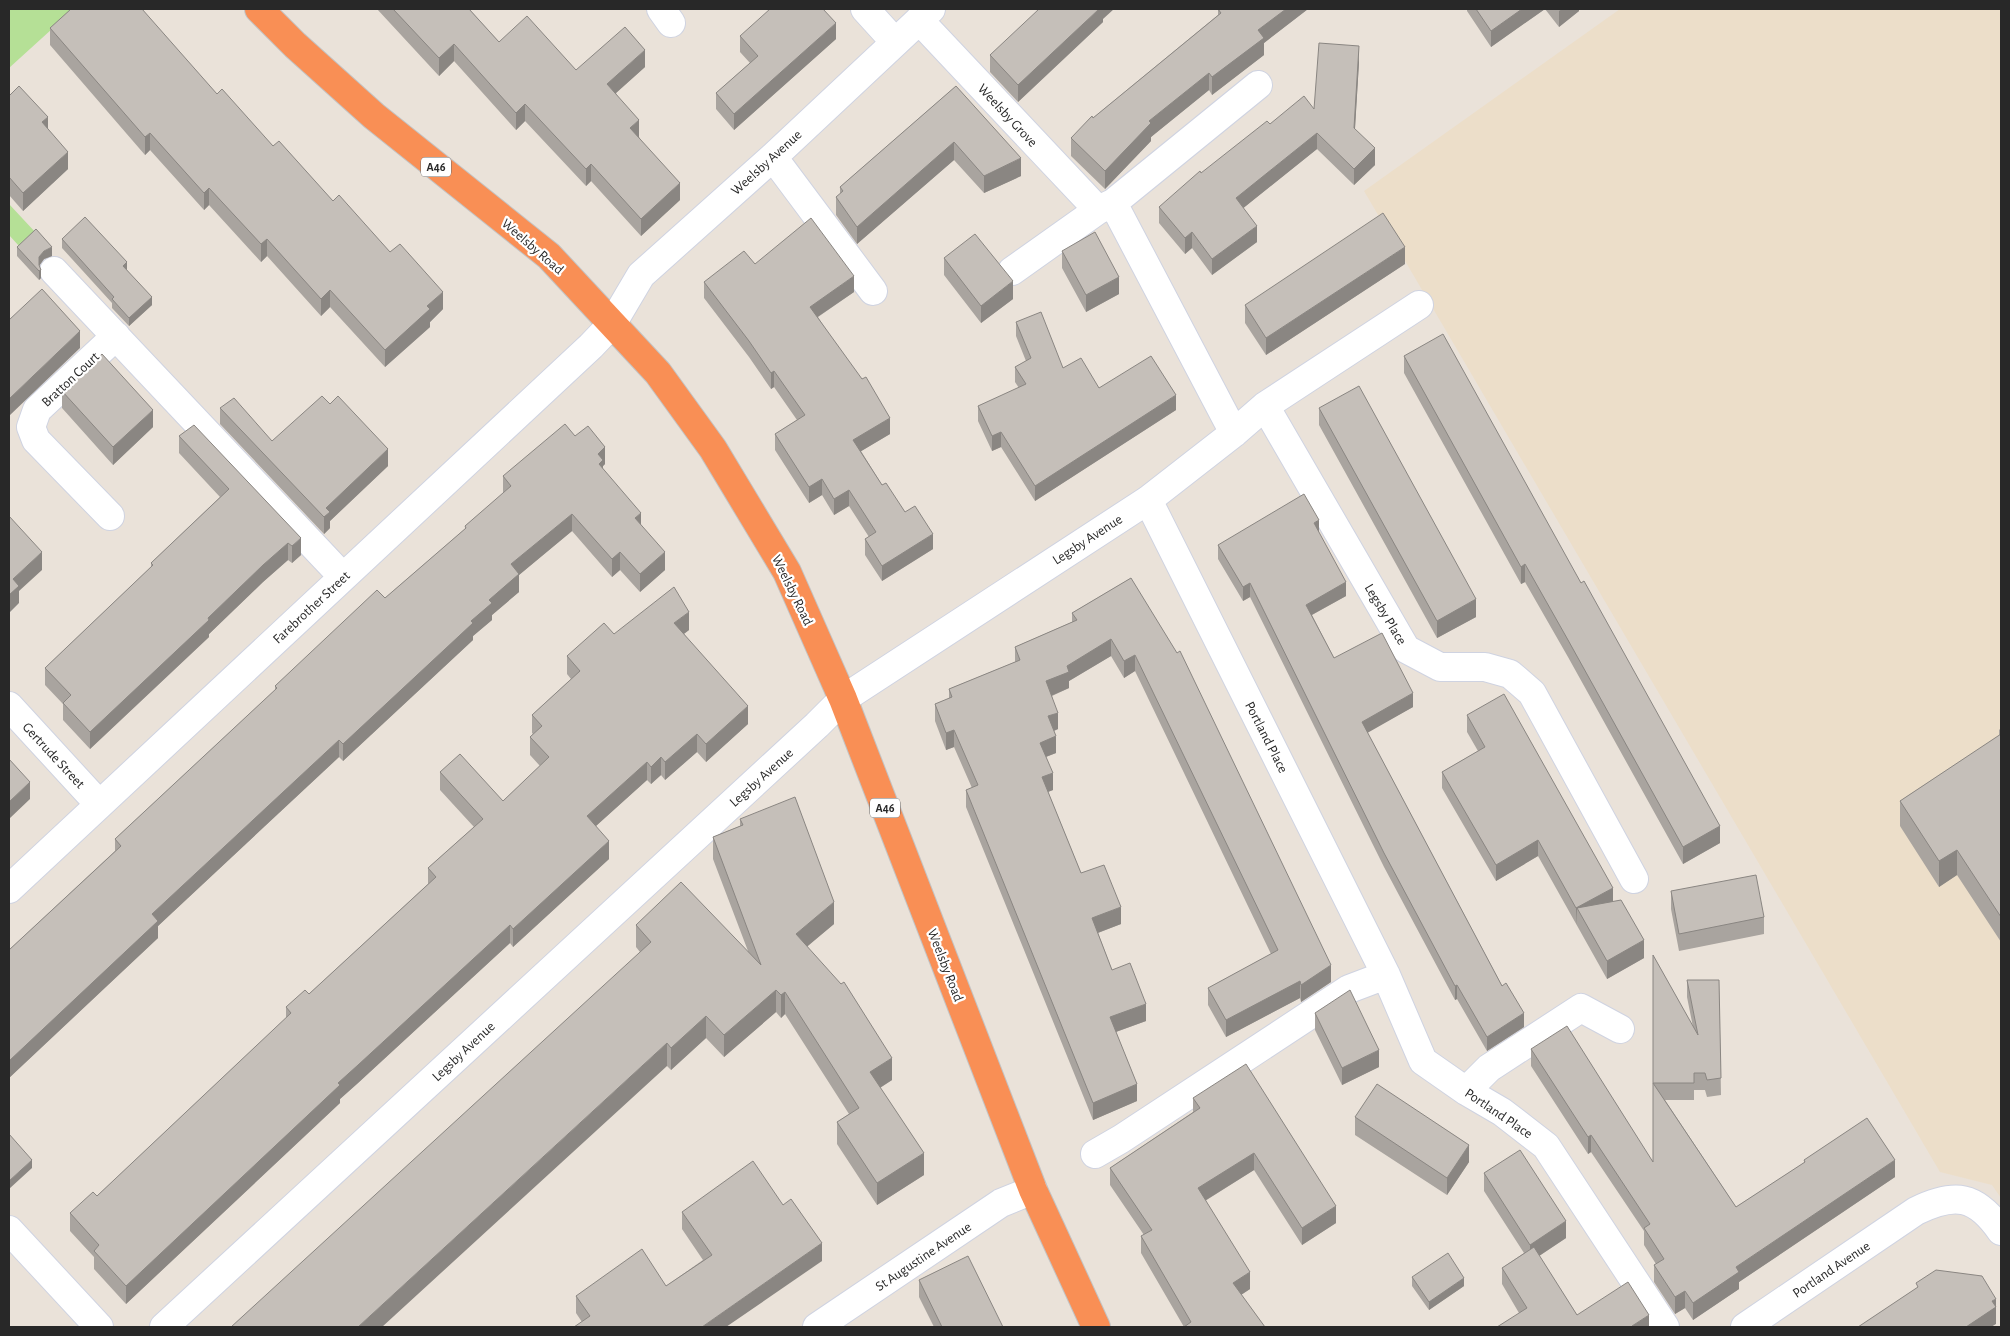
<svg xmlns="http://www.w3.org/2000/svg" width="2010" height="1336" viewBox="0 0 2010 1336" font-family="'Alegreya Sans',sans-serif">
<rect width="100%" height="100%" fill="#eae2d9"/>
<path fill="#ecdec9" d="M1620 9H2001V1198L1992 1185 1940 1172 1364 191Z"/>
<path fill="#b5e096" d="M9 9H74L9 68Z
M9 204 36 233 19 246 9 235Z"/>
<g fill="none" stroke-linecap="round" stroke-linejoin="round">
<defs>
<path id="minor" d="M661 9 671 23
M865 9 895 42
M919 20 1098 210
M773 157 873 291
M1113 203 1234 433
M54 271 343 577
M1012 271 1098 210 1113 203 1258 85
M1265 406 1406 649 1440 667H1485L1510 674 1532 693 1634 879
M1148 500 1386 975 1423 1061 1466 1091 1502 1112 1546 1146 1665 1327
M110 516 36 440 31 427 37 410 116 336
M9 706 99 804
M9 889 591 346 612 324 641 275 773 157 931 9
M1466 1091 1489 1068 1581 1008 1620 1029
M1095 1154 1121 1139 1349 989 1386 975
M9 1230 99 1327
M164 1327 817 725 843 699 1148 500 1234 433 1265 406 1419 305
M817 1327 1001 1203 1033 1190
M1745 1327 1916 1211C1955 1192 1976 1195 2001 1231"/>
<path id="highway" d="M259 9 295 45 374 116 549 256 658 373 713 449 787 572 843 699 1033 1190 1096 1327"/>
</defs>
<use href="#minor" stroke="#cfd3e1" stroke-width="30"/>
<use href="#highway" stroke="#c3c3c3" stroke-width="30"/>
<use href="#minor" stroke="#fff" stroke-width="28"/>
<use href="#highway" stroke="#f98f55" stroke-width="28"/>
</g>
<path fill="#a9a49f" d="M377 9H469L499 42 576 70 645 67 616 93 639 137 680 200 641 236 591 181 586 186 525 121 516 130 454 61 439 76Z
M1218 9H1308L1264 43V55L1212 95 1209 90 1151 137V141L1105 189 1071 156V138L1093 118 1218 15Z
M1467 9H1579V11L1559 27 1545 9 1491 47 1467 11Z
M1103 19V22L1018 102 990 72V55Z
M50 28 217 94 333 201 390 252 443 309 430 322V327L385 367 330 307 321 316 267 256 261 262 209 205 204 210 150 150 145 155 50 45Z
M740 36 836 39 734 130 716 109V93L750 63 740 52Z
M1359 62 1355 129 1375 165 1354 185 1317 149 1243 208 1257 242 1212 275 1192 248 1185 254 1159 223V207L1270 124 1314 109Z
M956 86 1021 176 984 193 954 160 857 244 836 215V197L840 194V187Z
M9 96 48 129 68 169 23 211 9 195Z
M62 239 127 270 152 305 129 326 112 308V303L62 248Z
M17 247 52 256 44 259 39 266 41 278 39 280 17 256Z
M1062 251 1119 294 1086 312 1062 268Z
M944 258 1013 299 981 323 944 275Z
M755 264 854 292 818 317 890 434 861 451 882 485 905 512 933 549 882 581 865 555V539L869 537 849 506 834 515 822 495 809 503 775 450V434L797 420 774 387 771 389 749 357 704 298V282Z
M1405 264 1266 355 1245 323V305Z
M1016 322 1063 368 1099 388 1176 410 1035 501 1001 447 992 451 978 421V406L1019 388 1015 382V367L1026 361 1016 336Z
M1404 356 1581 583 1720 843 1683 864 1568 657 1525 582 1521 584 1404 373Z
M62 391 153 427 113 465 62 408Z
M220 408 272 441 388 466 330 521V528L324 534 220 424Z
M1319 408 1476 617 1437 638 1319 425Z
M179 436 301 555 292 563 288 560 263 582 209 634V637L90 749 63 720V704L45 685V668L151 567V563L220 497 179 453Z
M575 436 605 464 603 466V469L641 525 665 570 640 592 620 570 612 577 572 531 519 575V592L492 615V620L473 636V640L343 761 339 757 158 926V938L9 1078V950L115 851V839L275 690V686L385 598 465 529V526L503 494V476Z
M1319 533 1346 596 1312 615 1334 658 1413 707 1367 732 1524 1027 1487 1051 1457 999 1455 1000 1384 867 1250 597 1243 601 1218 559V545Z
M1131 578 1331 982 1301 1002 1300 998 1226 1037 1208 1005V988L1271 954 1135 671 1124 678 1111 656 1069 681V688L1052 696 1058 729 1054 731 1056 753 1046 757 1053 790 1048 792 1081 873 1121 924 1098 933 1112 970 1146 1021 1116 1032 1137 1101 1093 1120 966 807V790L972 788 954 747 946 750 935 721V704L949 699V689L1015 662V647L1072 622V613Z
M689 630 684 634 748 724 706 762 697 752 665 780 661 775 651 784 647 780 596 826 609 859 513 947 510 943 358 1083 340 1099V1103L126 1304 94 1269V1257L70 1231V1213L97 1196 286 1018V1007L309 994 428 884V868L474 827 440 790V772L503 801 540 766 530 755V737L533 734 532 733V715L571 679 567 674V656L614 634Z
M1467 715 1613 902 1644 958 1607 979 1538 856 1496 881 1442 788V772L1478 751 1467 732Z
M2001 728V942L1957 875 1939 887 1900 826V801L1999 736V730Z
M740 819 834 924 807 946 892 1080 880 1088 924 1175 877 1205 837 1144V1122L849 1114 785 1014 781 1018 776 1012 724 1057 706 1038 671 1070 667 1066 640 952 636 947V925L748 951 713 859V837L740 826Z
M1671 891 1764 917V934L1679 951 1671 909Z
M1653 955 1693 1027 1687 997V980H1719L1721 1095 1707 1097 1705 1090H1694V1100H1665L1736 1207 1804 1163V1160L1895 1177 1739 1282V1289L1693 1320 1685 1308 1675 1314 1654 1282V1265L1656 1264 1644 1245V1231L1591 1152 1588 1154 1531 1066V1049L1653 1161Z
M1315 1013 1379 1067 1342 1085 1315 1030Z
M1193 1098 1336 1223 1302 1245 1254 1170 1205 1201 1250 1289 1241 1295 1265 1327H1184L1141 1253V1236L1144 1235 1110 1185V1168L1193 1112Z
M1355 1117 1469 1162 1447 1195 1355 1135Z
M1484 1173 1566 1238 1539 1256 1577 1315 1649 1327 1519 1313 1502 1284V1268L1524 1253 1484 1191Z
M682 1212 822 1261 582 1322 576 1313V1296L666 1286 703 1260 682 1229Z
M1412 1277 1464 1286 1429 1310 1412 1286Z
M919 1280 1003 1327H934L919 1297Z"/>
<path fill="#8a8682" d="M1099 9H1114L1103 19V22L1018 102V85Z
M1286 9H1308L1264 43V55L1212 95V77L1258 30Z
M1522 9H1545L1491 47V31Z
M1562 9H1579V11L1559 27V11Z
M836 23V39L734 130V114Z
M454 44V61L439 76V58Z
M1359 46V62L1354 144V128Z
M645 50V67L607 101V84Z
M1209 73V90L1151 137V141L1105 189V171L1149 121Z
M525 104V121L516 130V113Z
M48 117V134L42 122Z
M639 120V137L630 145V128Z
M150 133V150L145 155V137Z
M1317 133V149L1236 214V198Z
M954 142V160L857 244V227Z
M1375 148V165L1354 185V169Z
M68 152V169L23 211V193Z
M1021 158V176L984 193V176Z
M591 164V181L586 186V169Z
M680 183V200L641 236V219Z
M209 188V205L204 210V193Z
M1257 226V242L1212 275V259Z
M1192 232V248L1185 254V238Z
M267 239V256L261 262V244Z
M52 247V256L44 259 39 266 41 270V278L39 280V257L44 251Z
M1405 247V264L1266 355V338Z
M127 262V271L123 266Z
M854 276V292L810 322V307Z
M1119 277V294L1086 312V295Z
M1013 281V299L981 323V306Z
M330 290V307L321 316V299Z
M443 292V309L430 322V327L385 367V350L427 306Z
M152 297V305L129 326V318Z
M80 331V348L9 416V399Z
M774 371V387L771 389V373Z
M1176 395V410L1035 501V486Z
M153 410V427L113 465V447Z
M890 418V434L853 456V440Z
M1001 432V447L992 451V436Z
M605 447V464L603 466V478L599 481 598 454Z
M388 449V466L330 521V528L324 534V517L326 508Z
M822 479V495L809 503V487Z
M849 490V506L834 515V499Z
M641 513V530L635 518Z
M572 514V531L519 575V592L492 615V620L473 636V640L343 761V744L471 621 489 600 511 564Z
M1319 520V534L1314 523Z
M933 534V549L882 581V566Z
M301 538V555L292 563V546Z
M288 543V560L263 582 209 634V637L90 749V732L208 618 263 565Z
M42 552V570L19 591V603L9 613V595L13 579Z
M620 552V570L612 577V559Z
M665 552V570L640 592V574Z
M1525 564V582L1521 584V567Z
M1346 582V596L1306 618V605Z
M1250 583V597L1243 601V587Z
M1476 599V617L1437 638V621Z
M689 612V630L674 641V623Z
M1111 639V656L1069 681V688L1046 698V681L1067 666Z
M1135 655V671L1124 678V661Z
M1413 693V707L1362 736V722Z
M748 706V724L706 762V744Z
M1058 713V729L1048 733V716Z
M954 730V747L946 750V733Z
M697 734V752L665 780V762Z
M1056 736V753L1040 759V743Z
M339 740V757L158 926V938L9 1078V1061L152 914Z
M661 757V775L651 784V767Z
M647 762V780L587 834V816Z
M1053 773V790L1042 794V777Z
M30 782V799L9 819V802Z
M1720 826V843L1683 864V847Z
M1538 840V856L1496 881V865Z
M609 841V859L513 947V929Z
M1957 850V875L1939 887V861Z
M1613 888V904L1577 908 1576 925V908Z
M834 902V924L796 956V934Z
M1121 907V924L1092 935V918Z
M510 925V943L358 1083 340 1099V1103L126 1304V1286L338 1083Z
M1644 940V958L1607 979V961Z
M1331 965V982L1301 1002V985Z
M1300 981V998L1226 1037V1020Z
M1457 985V999L1455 1000V986Z
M776 990V1012L724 1057V1035Z
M785 992V1014L781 1018V995Z
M1146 1004V1021L1110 1034V1017Z
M1524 1013V1027L1487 1051V1037Z
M706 1016V1038L671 1070V1048Z
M667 1043V1066L382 1327H358Z
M1379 1050V1067L1342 1085V1068Z
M892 1058V1080L870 1094V1072Z
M1137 1084V1101L1093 1120V1103Z
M1591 1135V1152L1588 1154V1137Z
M1469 1145V1162L1447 1195V1178Z
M924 1153V1175L877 1205V1183Z
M1254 1153V1170L1198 1205V1188Z
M32 1160V1168L9 1189V1181Z
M1895 1160V1177L1739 1282V1289L1693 1320V1303L1736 1267Z
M1336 1206V1223L1302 1245V1228Z
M1566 1221V1238L1530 1262V1245Z
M822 1243V1261L726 1327H702Z
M1250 1272V1289L1233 1300V1283Z
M1464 1278V1286L1429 1310V1302Z
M1685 1291V1308L1675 1314V1297Z
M1996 1299V1324L1991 1327H1966L1992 1301Z
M1649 1315V1327H1632V1326Z"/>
<path fill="#c5bfb9" stroke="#8a8682" d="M71 9H142L217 94 222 89 273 146 279 141 333 201 339 195 390 252 400 244 443 292 427 306 430 309 385 350 330 290 321 299 267 239 261 244 209 188 204 193 150 133 145 137 50 28Z
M393 9H469L499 42 527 16 576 70 625 27 645 50 607 84 639 120 630 128 680 183 641 219 591 164 586 169 525 104 516 113 454 44 439 58Z
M770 9H823L836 23 734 114 716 93 758 56 740 36Z
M1039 9H1099L1018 85 990 55Z
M1218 9H1286L1258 30 1264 38 1212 77 1209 73 1149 121 1151 123 1105 171 1071 138 1092 116 1093 118 1221 13Z
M1476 9H1522L1491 31Z
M1319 43 1359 46 1354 128 1375 148 1354 169 1317 133 1236 198 1257 226 1212 259 1192 232 1185 238 1159 207 1200 171 1201 173 1267 121 1270 124 1304 96 1314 109Z
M19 86 48 117 42 122 68 152 23 193 9 177V96Z
M956 86 1021 158 984 176 954 142 857 227 836 197 843 191 840 187Z
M1383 213 1405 247 1266 338 1245 305Z
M85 217 127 262 123 266 152 297 129 318 112 299 114 297 62 239Z
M811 218 854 276 810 307 862 379 866 377 890 418 853 440 882 485 886 483 905 512 915 506 933 534 882 566 865 539 876 532 849 490 834 499 822 479 809 487 775 434 805 415 774 371 771 373 749 341 704 282 744 251 755 264Z
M36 229 52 247 44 251 39 257V265L41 270 39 271 17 247Z
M1095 232 1119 277 1086 295 1062 251Z
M975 234 1013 281 981 306 944 258Z
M42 289 80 331 9 399V320Z
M1041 312 1063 368 1081 358 1099 388 1151 356 1176 395 1035 486 1001 432 992 436 978 406 1026 384 1015 367 1031 358 1016 322Z
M1443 334 1581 583 1584 581 1720 826 1683 847 1568 640 1525 564 1521 567 1404 356Z
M102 354 153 410 113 447 62 391Z
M1359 386 1476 599 1437 621 1319 408Z
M322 396 330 404 338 396 388 449 326 508 330 512 324 517 220 408 234 398 272 441Z
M565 424 575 436 588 426 605 447 598 454 603 460 599 464 641 513 635 518 665 552 640 574 620 552 612 559 572 514 511 564 519 574 489 600 492 603 471 621 473 623 343 744 339 740 152 914 158 921 9 1061V950L121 846 115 839 277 688 275 686 377 590 385 598 466 528 465 526 511 486 503 476Z
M194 425 301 538 292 546 288 543 263 565 208 618 209 620 90 732 63 703 71 695 45 668 153 565 151 563 229 489 179 436Z
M1304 494 1319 520 1314 523 1346 582 1306 605 1334 658 1382 633 1413 693 1362 722 1502 986 1506 983 1524 1013 1487 1037 1457 985 1455 986 1384 853 1250 583 1243 587 1218 545Z
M9 516 42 552 13 579 19 586 9 595Z
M1131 578 1177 653 1180 651 1331 965 1301 985 1300 981 1226 1020 1208 988 1278 950 1135 655 1124 661 1111 639 1067 666 1069 672 1046 681 1058 713 1048 716 1056 736 1040 743 1053 773 1042 777 1081 873 1104 865 1121 907 1092 918 1112 970 1130 963 1146 1004 1110 1017 1137 1084 1093 1103 966 790 978 785 954 730 946 733 935 704 952 697 949 689 1020 660 1015 647 1077 620 1072 613Z
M674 587 689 612 674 623 748 706 706 744 697 734 665 762 661 757 651 767 647 762 587 816 609 841 513 929 510 925 358 1065 338 1083 340 1085 126 1286 94 1251 99 1245 70 1213 93 1192 97 1196 291 1013 286 1007 305 990 309 994 436 877 428 868 483 819 440 772 460 754 503 801 549 757 530 737 542 726 532 715 580 671 567 656 604 623 614 634Z
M1504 694 1613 888 1576 908 1538 840 1496 865 1442 772 1485 747 1467 715Z
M2001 734V917L1957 850 1939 861 1900 801Z
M9 759 30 782 9 802Z
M795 797 834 902 796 934 841 984 844 982 892 1058 870 1072 924 1153 877 1183 837 1122 859 1108 785 992 781 995 776 990 724 1035 706 1016 671 1048 667 1043 358 1327H231L651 942 636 925 681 882 761 965 713 837 743 825 740 819Z
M1756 875 1764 917 1679 934 1671 891Z
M1621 900 1644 940 1607 961 1577 908Z
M1653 955 1698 1035 1687 980H1719L1721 1078 1707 1080 1705 1073H1694V1083H1653L1736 1207 1805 1162 1804 1160 1867 1118 1895 1160 1736 1267 1739 1272 1693 1303 1685 1291 1675 1297 1654 1265 1664 1259 1644 1228 1650 1224 1591 1135 1588 1137 1531 1049 1567 1026 1653 1162Z
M1350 990 1379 1050 1342 1068 1315 1013Z
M1246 1064 1336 1206 1302 1228 1254 1153 1198 1188 1250 1272 1233 1283 1265 1327H1184L1191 1322 1141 1236 1152 1230 1110 1168 1200 1108 1193 1098Z
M1377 1084 1469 1145 1447 1178 1355 1117Z
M9 1134 32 1160 9 1181Z
M1520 1150 1566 1221 1530 1245 1484 1173Z
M753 1161 783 1205 791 1199 822 1243 702 1327H574L590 1316 576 1296 642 1249 666 1286 712 1255 682 1212Z
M1534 1247 1577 1315 1628 1282 1649 1315 1632 1326V1327H1497L1527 1308 1502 1268Z
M1448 1253 1464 1278 1429 1302 1412 1277Z
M968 1256 1003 1327H942L919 1280Z
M1936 1270 1982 1276 1996 1299 1992 1301 1996 1307 1966 1327H1858L1918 1287 1916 1283Z"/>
<g text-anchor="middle" stroke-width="4.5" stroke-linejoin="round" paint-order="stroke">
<g fill="#fff" stroke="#686868" stroke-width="1">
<rect x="421" y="157.5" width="30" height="19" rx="4"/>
<rect x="870" y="798.5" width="30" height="19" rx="4"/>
</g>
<g font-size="12" font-weight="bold" fill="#282828">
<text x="436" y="171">A46</text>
<text x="885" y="812">A46</text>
</g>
<g font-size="14" fill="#282828" stroke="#fff">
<text transform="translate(1008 115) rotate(47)" y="5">Weelsby Grove</text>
<text transform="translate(766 162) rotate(-42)" y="5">Weelsby Avenue</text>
<text transform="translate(533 246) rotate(41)" y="5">Weelsby Road</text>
<text transform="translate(70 379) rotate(-43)" y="5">Bratton Court</text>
<text transform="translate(1087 539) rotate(-33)" y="5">Legsby Avenue</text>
<text transform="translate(793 590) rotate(64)" y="5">Weelsby Road</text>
<text transform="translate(311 607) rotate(-43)" y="5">Farebrother Street</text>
<text transform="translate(1386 614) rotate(59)" y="5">Legsby Place</text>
<text transform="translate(1267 737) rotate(63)" y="5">Portland Place</text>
<text transform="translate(54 755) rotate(47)" y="5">Gertrude Street</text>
<text transform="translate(761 777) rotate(-42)" y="5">Legsby Avenue</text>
<text transform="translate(946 965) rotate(69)" y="5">Weelsby Road</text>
<text transform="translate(463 1051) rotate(-43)" y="5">Legsby Avenue</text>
<text transform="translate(1499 1113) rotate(34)" y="5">Portland Place</text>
<text transform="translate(923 1256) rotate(-34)" y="5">St Augustine Avenue</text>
<text transform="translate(1831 1269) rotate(-34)" y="5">Portland Avenue</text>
</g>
</g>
<rect width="2010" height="1336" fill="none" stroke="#282828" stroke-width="20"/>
</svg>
